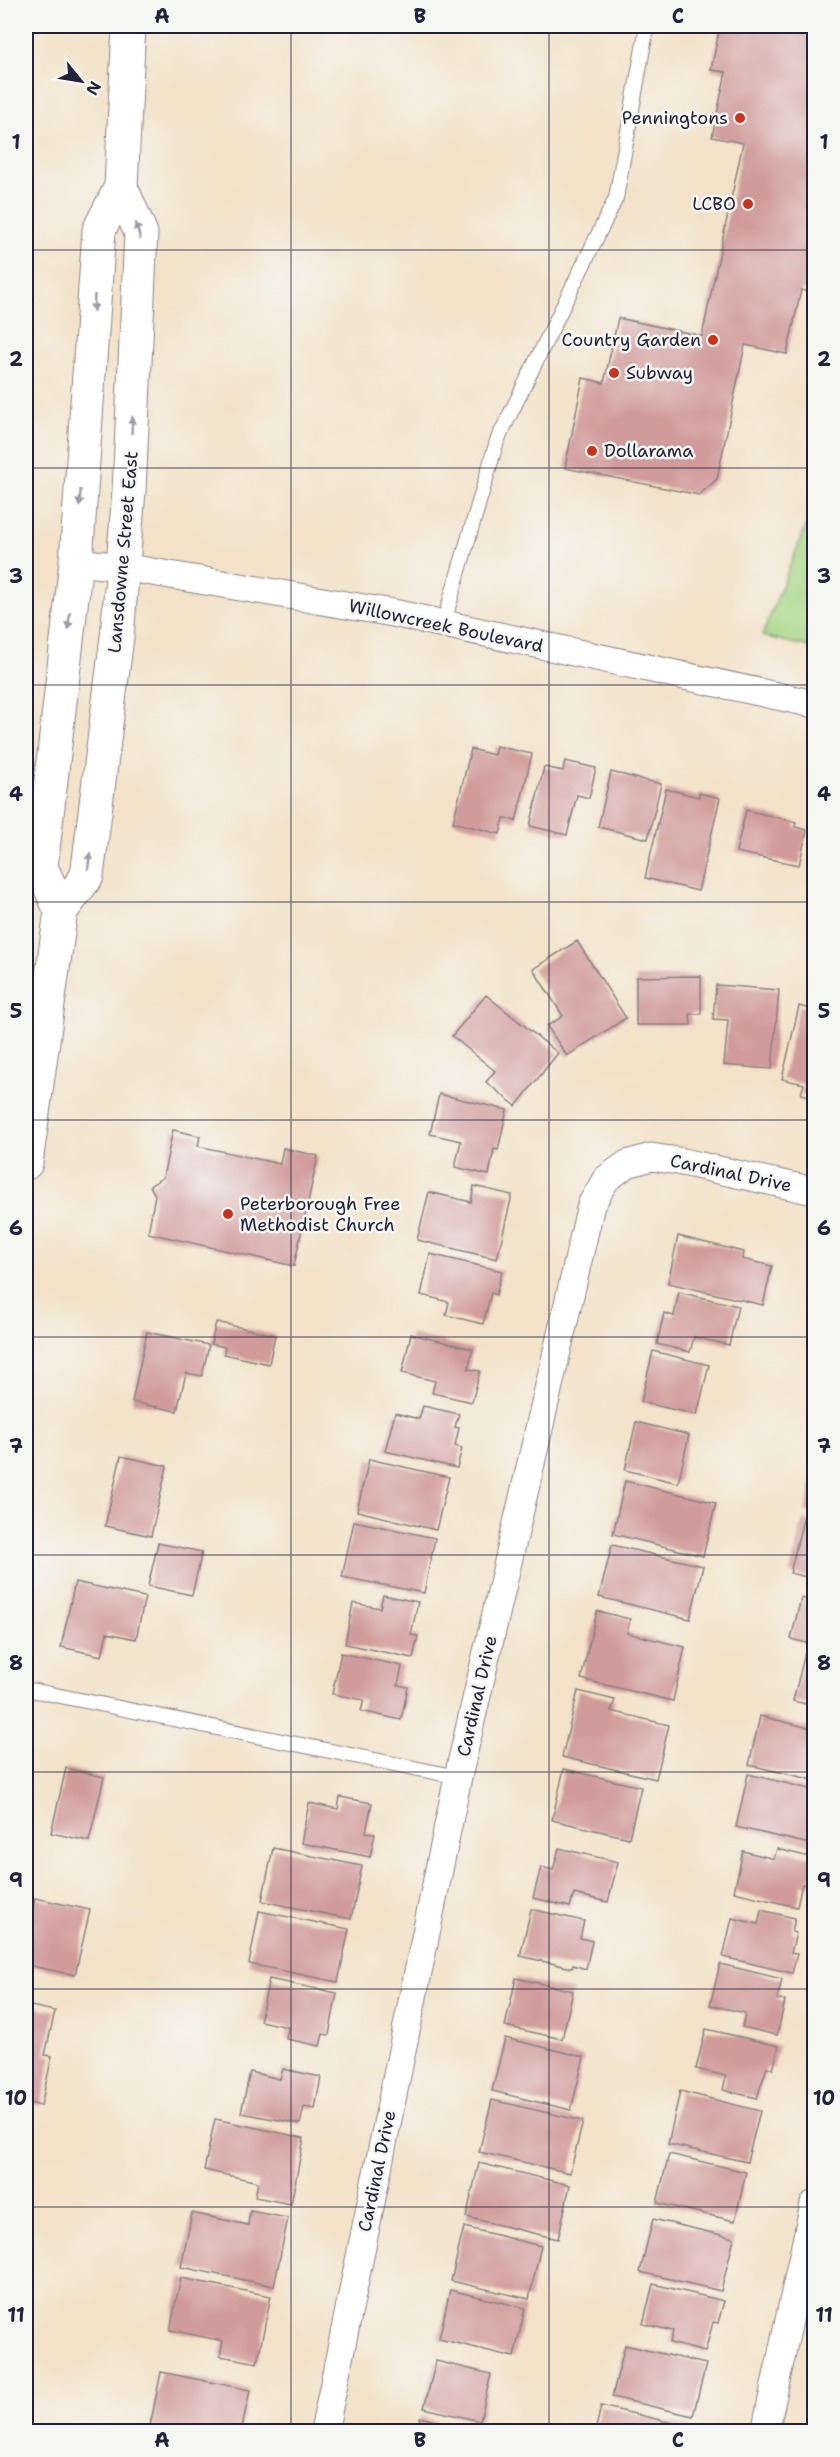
<svg xmlns="http://www.w3.org/2000/svg" width="840" height="2457" viewBox="0 0 840 2457" font-family="'Shantell Sans',sans-serif">
<rect width="100%" height="100%" fill="#f6f6f2"/>
<filter id="ink" filterUnits="userSpaceOnUse"><feTurbulence type="fractalNoise" baseFrequency=".0167" numOctaves="2"/><feDisplacementMap in="SourceGraphic" scale="12" xChannelSelector="R" yChannelSelector="G"/><feConvolveMatrix kernelMatrix="1 2 1 2 8 2 1 2 1" color-interpolation-filters="sRGB"/></filter>
<filter id="wash" filterUnits="userSpaceOnUse"><feTurbulence type="fractalNoise" baseFrequency=".008" numOctaves="4" result="noise"/><feDisplacementMap in="SourceGraphic" scale="24" xChannelSelector="R" yChannelSelector="G"/><feGaussianBlur stdDeviation="1.35" result="paint"/><feColorMatrix in="noise" values="0 0 0 0 0 0 0 0 0 0 0 0 0 0 0 0 0 1.4 0 .05"/><feComposite in="paint" operator="in"/></filter>
<g filter="url(#wash)">
<rect width="100%" height="100%" fill="#f3e2c9"/>
<path fill="#a6d583" stroke="#647c5f" stroke-width="1.5" d="M814 511V648L762 636 810 516Z"/>
<g id="blocks">
<path fill="#d09b9a" d="M720 26H814V293L801 290 787 354 745 345 717 479 699 495 565 468 583 378 604 383 618 318 702 336 743 143 712 137 726 72 711 70Z
M496 746 532 754 516 821 504 818 500 834 453 822 471 749 494 755Z
M565 761 596 768 589 798 577 795 567 835 530 826 544 767 563 771Z
M611 772 661 784 648 839 598 827Z
M666 789 699 797V793L720 798 698 891 645 878Z
M746 810 796 822 795 827 807 830 799 865 736 852Z
M577 941 626 1018 567 1056 547 1026 563 1016 533 969Z
M701 976V1014H690L691 1025H636V977Z
M716 985 779 990 772 1069 724 1065 728 1020 713 1019Z
M486 995 558 1053 516 1106 486 1082 495 1071 452 1036Z
M799 1006 814 1010V1097L801 1094 804 1084 782 1079Z
M439 1094 507 1110 498 1150 494 1149 489 1175 455 1167 461 1141 430 1134Z
M173 1130 200 1136 198 1146 280 1164 283 1148 318 1156 294 1266 148 1233 155 1195 150 1186 163 1177Z
M474 1186 512 1195 497 1259 417 1240 429 1192 471 1202Z
M678 1236 744 1252 742 1259 772 1266 763 1305 668 1283Z
M430 1254 502 1271 496 1295 491 1293 483 1324 446 1315 449 1302 421 1295Z
M679 1292 738 1306 729 1345 694 1337 690 1352 657 1344 664 1313 674 1316Z
M216 1322 275 1335 269 1364 224 1354 225 1347 211 1344Z
M147 1332 209 1345 202 1376 186 1373 177 1411 132 1402Z
M411 1334 473 1349 468 1369 480 1371 472 1402 432 1393 435 1381 402 1373Z
M653 1351 709 1365 697 1415 641 1402Z
M423 1406 459 1414 455 1427 459 1428 455 1446 462 1448 457 1468 385 1451 395 1413 419 1419Z
M636 1422 689 1435 678 1483 625 1470Z
M121 1456 167 1466 151 1536 105 1526Z
M369 1459 449 1477 436 1530 357 1511Z
M814 1476V1514L805 1511Z
M625 1481 716 1503 703 1556 613 1534Z
M803 1519 814 1522V1579L790 1573Z
M354 1521 435 1538 424 1593 342 1577Z
M158 1543 202 1552 192 1595 148 1586Z
M612 1545 703 1566 690 1619 599 1597Z
M75 1582 145 1597 136 1639 107 1633 102 1656 61 1647Z
M383 1595 418 1602 411 1635 418 1636 413 1658 345 1644 353 1603 380 1608Z
M801 1598 814 1601V1645L791 1639Z
M597 1611 630 1619 627 1633 685 1647 673 1701 581 1679Z
M341 1653 402 1666 398 1685 408 1687 401 1720 361 1711 364 1700 332 1694Z
M805 1653 814 1655V1706L793 1701Z
M578 1691 615 1700 611 1711 669 1725 656 1779 562 1757Z
M760 1716 814 1729V1780L749 1765Z
M66 1768 104 1777 89 1841 51 1833Z
M564 1769 641 1787 629 1838 552 1820Z
M748 1774 814 1790V1845L736 1827Z
M340 1797 372 1803 366 1832 375 1834 370 1857 301 1843 309 1803 338 1809Z
M273 1848 362 1866 351 1919 262 1901Z
M559 1848 618 1862 608 1902 574 1894 570 1907 533 1898 541 1867 553 1870Z
M777 1849 814 1858 810 1886 802 1884 797 1907 734 1892 743 1851 774 1859Z
M35 1898 90 1910 75 1975 26 1965V1944Z
M531 1909 584 1921 580 1938 592 1941 586 1969 573 1965 572 1968 520 1956Z
M761 1910 795 1918 792 1932 796 1933 791 1953 797 1954 792 1973 723 1957 732 1918 758 1924Z
M259 1911 349 1929 338 1982 249 1964Z
M720 1964 782 1979 777 1999 785 2001 777 2035 742 2027 745 2013 710 2005Z
M516 1978 573 1991 562 2039 505 2026Z
M269 1979 337 1993 329 2035 323 2034 320 2046 286 2039 288 2027 260 2021Z
M26 2005 55 2011 45 2055 52 2056 41 2106 26 2102Z
M706 2029 779 2046 773 2069 767 2067 757 2098 723 2090 726 2076 696 2069Z
M505 2038 584 2057 571 2110 492 2091Z
M283 2069 321 2077 315 2109 304 2107 300 2124 241 2113 250 2072 280 2079Z
M680 2091 760 2111 747 2162 668 2144Z
M492 2100 583 2121 570 2173 479 2152Z
M215 2119 304 2138 291 2204 255 2197 258 2182 204 2170Z
M669 2154 746 2172 735 2221 657 2203Z
M479 2163 570 2185 558 2239 466 2217Z
M250 2211 288 2218 274 2286 181 2267 192 2213 248 2225Z
M653 2219 734 2238 721 2291 640 2272Z
M464 2227 541 2246 529 2299 451 2281Z
M181 2278 271 2296 257 2363 220 2356 223 2341 170 2330Z
M653 2284 724 2301 718 2323 713 2322 705 2352 670 2343 673 2331 643 2324Z
M450 2290 525 2308 514 2357 439 2339Z
M625 2345 706 2364 693 2416 612 2397Z
M436 2361 491 2374 480 2421 424 2408Z
M161 2372 250 2390 241 2432H176L150 2426Z
M601 2406 690 2427 689 2432H595Z
M420 2417 476 2431V2432H417Z"/>
</g>
</g>
<g filter="url(#ink)">
<use href="#blocks" fill-opacity="0" stroke="#8a8282" stroke-width="1.5"/>
<g fill="none" stroke-linecap="round" stroke-linejoin="round">
<defs>
<path id="service" d="M443 625 497 441 616 198 647 26
M26 1689 458 1777"/>
<path id="minor" d="M76 562 123 567 393 613 814 704
M324 2432 458 1777 591 1205 606 1179 627 1164 651 1157 678 1161 814 1191
M765 2432 814 2204"/>
<path id="secondary" d="M61 911 41 867 76 562 99 230 121 187 129 26
M26 1163 61 911 87 876 117 637 129 491 141 233 121 187"/>
</defs>
<use href="#service" stroke="#8a8282" stroke-width="16"/>
<use href="#minor" stroke="#8a8282" stroke-width="29"/>
<use href="#secondary" stroke="#8a8282" stroke-width="35"/>
<use href="#service" stroke="#fff" stroke-width="14"/>
<use href="#minor" stroke="#fff" stroke-width="27"/>
<use href="#secondary" stroke="#fff" stroke-width="33"/>
</g>
<defs><path id="oneway-solid" d="M-6-.8H1V-3.2L6.5 0L1 3.2V.8H-6Z" transform="scale(1.5)"/></defs>
<g fill="#9c9ca7">
<use href="#oneway-solid" transform="translate(138 231) rotate(-105)"/>
<use href="#oneway-solid" transform="translate(94 303) rotate(94)"/>
<use href="#oneway-solid" transform="translate(132 425) rotate(-87)"/>
<use href="#oneway-solid" transform="translate(80 498) rotate(94)"/>
<use href="#oneway-solid" transform="translate(69 621) rotate(96)"/>
<use href="#oneway-solid" transform="translate(89 861) rotate(-83)"/>
</g>
</g>
<path fill="none" stroke="#22223b" stroke-width="1.5" stroke-opacity="0.55" d="M291 26V2432M549 26V2432M26 250H814M26 468H814M26 685H814M26 902H814M26 1120H814M26 1337H814M26 1555H814M26 1772H814M26 1989H814M26 2207H814"/>
<g fill="#c8321e" stroke="#f6f6f2" stroke-width="2">
<circle cx="740" cy="118" r="6"/>
<circle cx="748" cy="204" r="6"/>
<circle cx="713" cy="340" r="6"/>
<circle cx="614" cy="373" r="6"/>
<circle cx="592" cy="451" r="6"/>
<circle cx="228" cy="1214" r="6"/>
</g>
<g text-anchor="middle" stroke-width="5" stroke-linejoin="round" paint-order="stroke">
<g font-size="18" fill="#22223b" stroke="#f6f6f2" text-anchor="end">
<text x="728" y="124">Penningtons</text>
<text x="736" y="210">LCBO</text>
<text x="701" y="346">Country Garden</text>
<text x="626" y="379" text-anchor="start">Subway</text>
<text x="604" y="457" text-anchor="start">Dollarama</text>
<text x="240" y="1210" text-anchor="start">Peterborough Free<tspan x="240" dy="21">Methodist Church</tspan></text>
</g>
<g font-size="18" fill="#22223b" stroke="#f6f6f2">
<text transform="translate(123 552) rotate(-85)" y="6">Lansdowne Street East</text>
<text transform="translate(446 626) rotate(12)" y="6">Willowcreek Boulevard</text>
<text transform="translate(731 1173) rotate(12)" y="6">Cardinal Drive</text>
<text transform="translate(477 1696) rotate(-77)" y="6">Cardinal Drive</text>
<text transform="translate(377 2171) rotate(-78)" y="6">Cardinal Drive</text>
</g>
</g>
<rect width="840" height="2457" fill="none" stroke="#f6f6f2" stroke-width="66"/>
<g transform="translate(81 81) rotate(120)" stroke="#f6f6f2" stroke-width="4.5" paint-order="stroke">
<path d="M0-4.5L10 22L0 15L-10 22Z" fill="#22223b"/>
<text y="-9" font-size="16" font-weight="bold" text-anchor="middle" fill="#22223b">N</text>
</g>
<rect x="33" y="33" width="774" height="2391" fill="none" stroke="#22223b" stroke-width="2"/>
<g font-size="20" text-anchor="middle" font-weight="bold" fill="#22223b">
<text x="162" y="23">A</text>
<text x="420" y="23">B</text>
<text x="678" y="23">C</text>
<text x="16" y="149">1</text>
<text x="824" y="149">1</text>
<text x="16" y="366">2</text>
<text x="824" y="366">2</text>
<text x="16" y="583">3</text>
<text x="824" y="583">3</text>
<text x="16" y="801">4</text>
<text x="824" y="801">4</text>
<text x="16" y="1018">5</text>
<text x="824" y="1018">5</text>
<text x="16" y="1235">6</text>
<text x="824" y="1235">6</text>
<text x="16" y="1453">7</text>
<text x="824" y="1453">7</text>
<text x="16" y="1670">8</text>
<text x="824" y="1670">8</text>
<text x="16" y="1887">9</text>
<text x="824" y="1887">9</text>
<text x="16" y="2105">10</text>
<text x="824" y="2105">10</text>
<text x="16" y="2322">11</text>
<text x="824" y="2322">11</text>
<text x="162" y="2447">A</text>
<text x="420" y="2447">B</text>
<text x="678" y="2447">C</text>
</g>
</svg>
